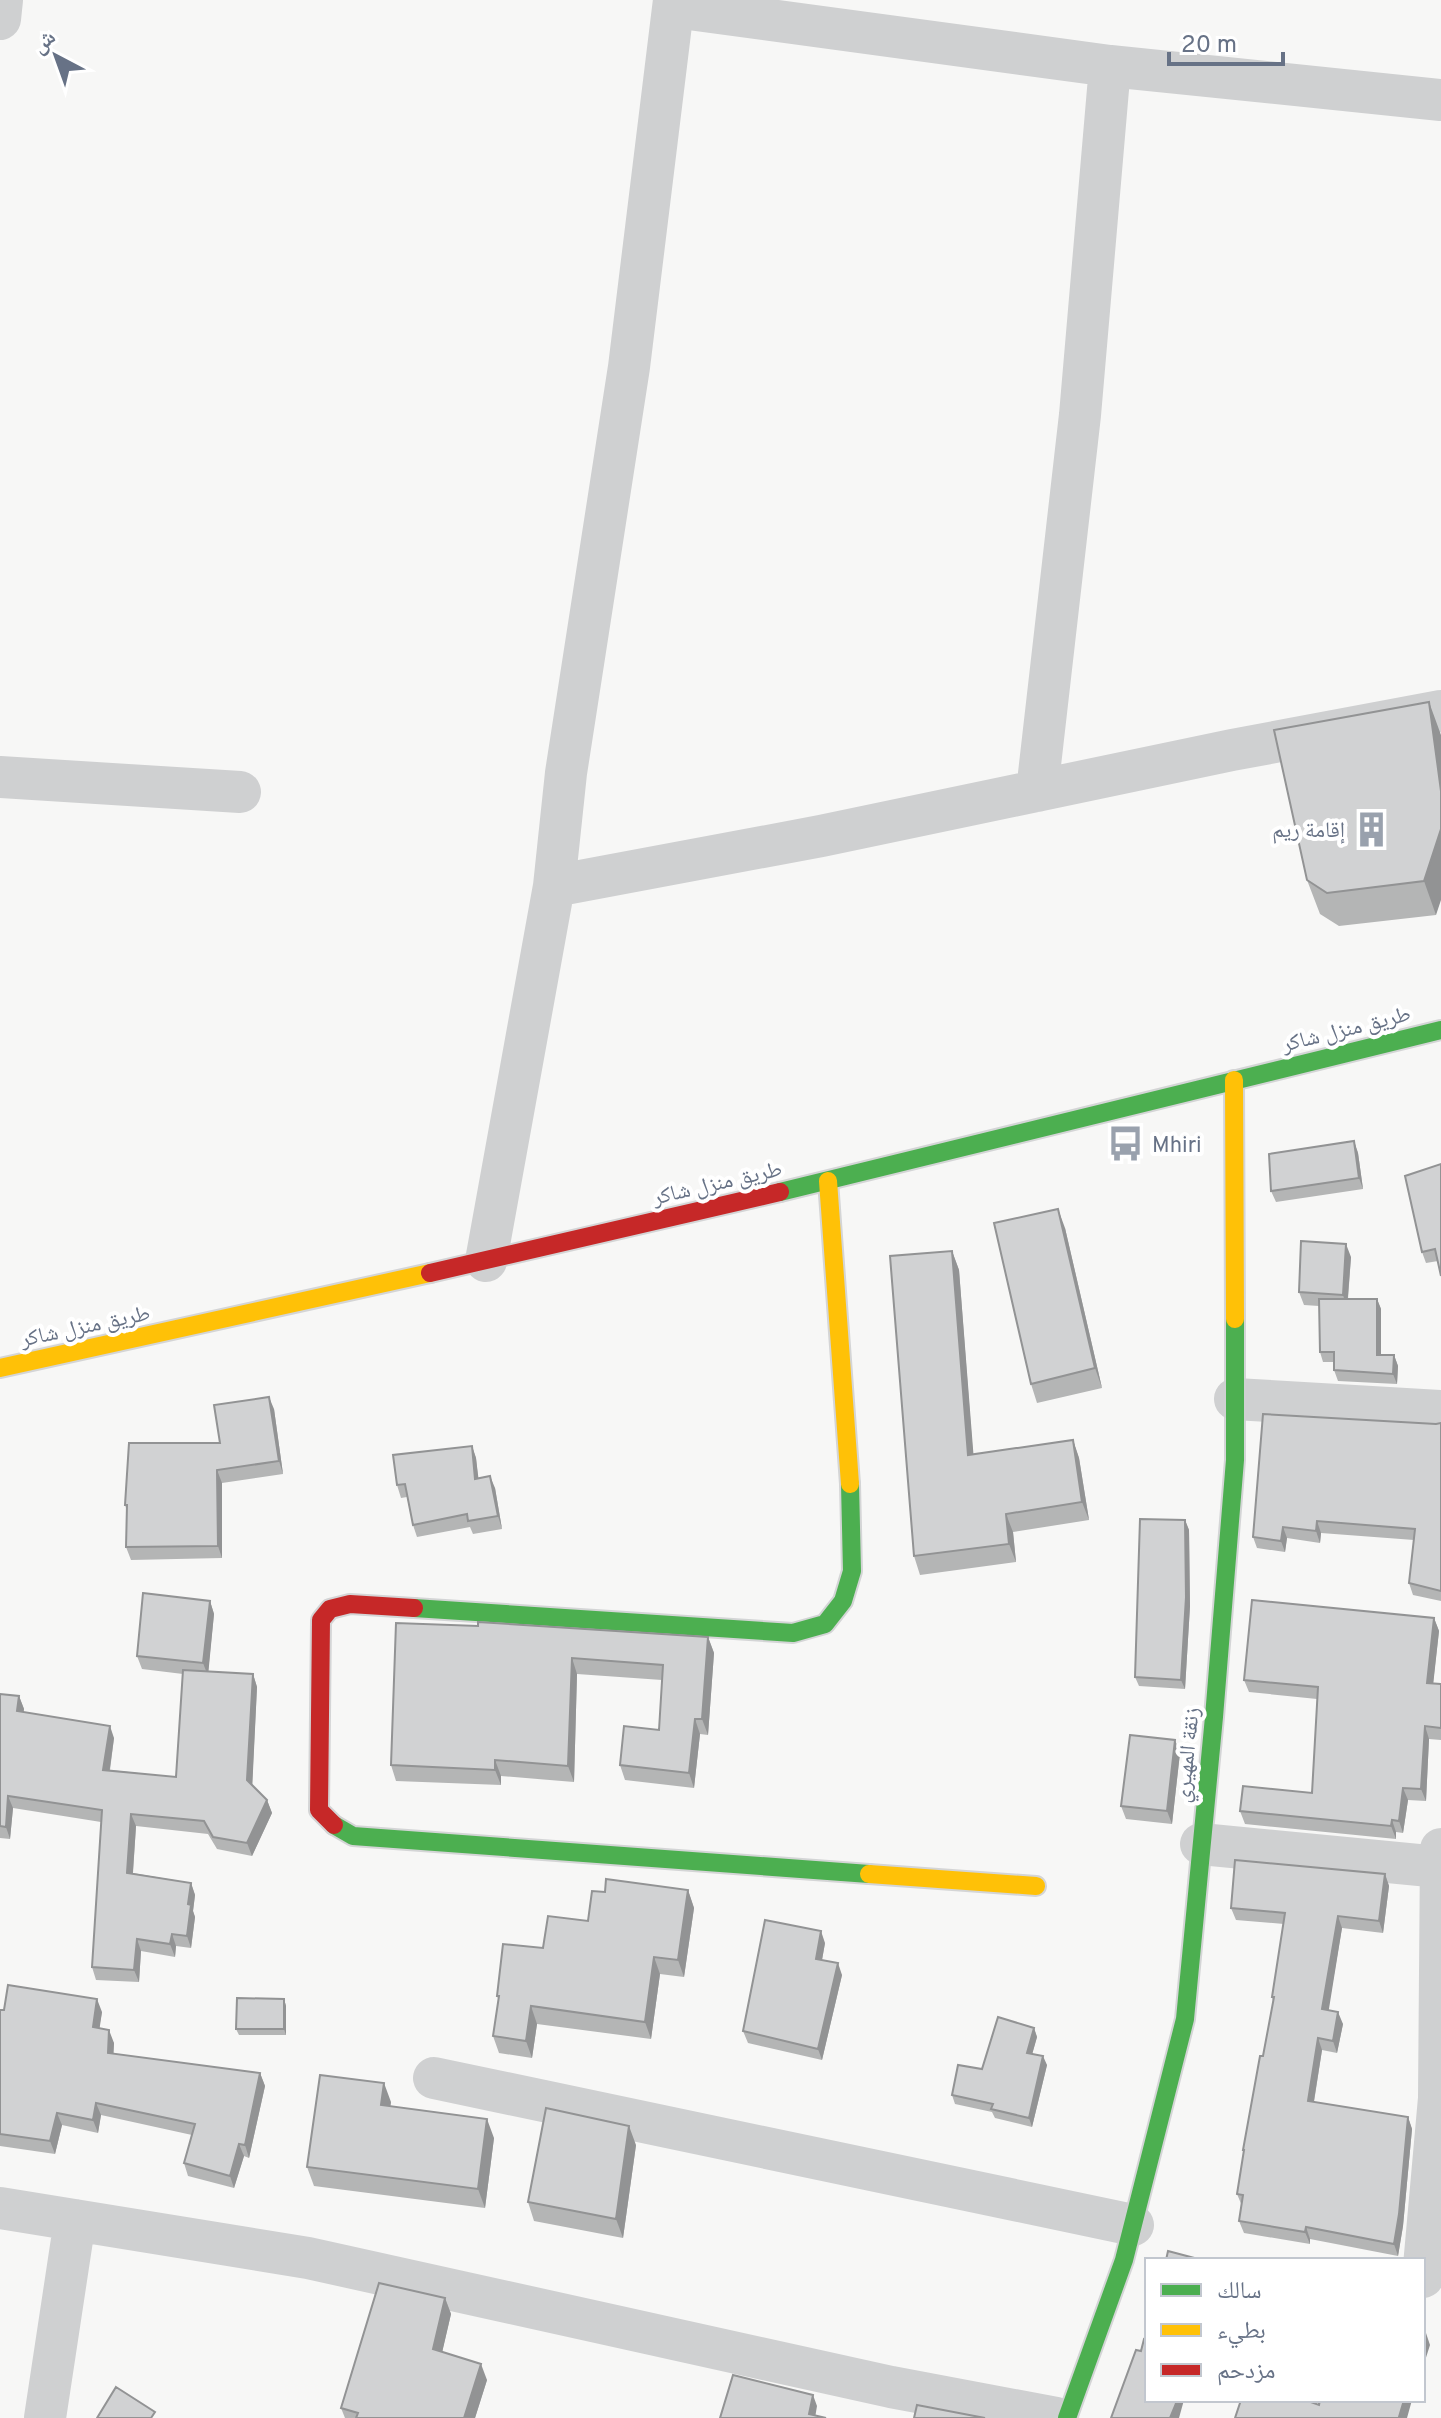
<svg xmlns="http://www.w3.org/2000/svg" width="1441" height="2418" viewBox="0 0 1441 2418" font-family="Overpass,'Noto Naskh Arabic',sans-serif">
<rect width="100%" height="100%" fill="#f7f7f6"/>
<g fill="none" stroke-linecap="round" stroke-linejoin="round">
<defs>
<path id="fast" d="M780 1192 1441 1030
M414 1608 793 1633 825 1624 843 1601 852 1571 850 1484
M334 1825 353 1836 869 1874
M1067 2418 1124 2260 1185 2019 1214 1717 1235 1460V1319"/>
<path id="slow" d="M1234 1080 1235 1319
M828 1181 850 1484
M0 1368 430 1273
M869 1874 1036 1886"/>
<path id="jam" d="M430 1273 780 1192
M334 1825 319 1810 321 1620 330 1609 350 1604 414 1608"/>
</defs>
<use href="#fast" stroke="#d4d5d6" stroke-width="22"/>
<use href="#slow" stroke="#d4d5d6" stroke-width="22"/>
<use href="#jam" stroke="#d4d5d6" stroke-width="22"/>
<path stroke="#cfd0d1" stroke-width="42" d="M674 7 1110 66 1441 100
M0 19 2 0
M0 777 240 792
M1037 791 1080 415 1110 66
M554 886 821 836 1232 750 1441 711
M486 1261 554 886 566 773 629 367 674 0
M1235 1399 1441 1411
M1201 1844 1440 1867
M434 2078 1133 2225
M0 2208 308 2258 891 2387 1056 2418
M1423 2277 1439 2098 1441 1849
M45 2418 75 2220"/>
<use href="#fast" stroke="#4caf50" stroke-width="18"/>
<use href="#slow" stroke="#ffc107" stroke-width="18"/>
<use href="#jam" stroke="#c62828" stroke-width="18"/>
</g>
<path fill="#b4b5b5" d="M1441 735 1436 915 1339 926 1320 914 1307 880Z
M1354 1141 1358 1153 1363 1189 1276 1202 1271 1191Z
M1441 1164 1438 1261 1426 1263 1422 1252Z
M1065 1228 1102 1388 1037 1403 1031 1384Z
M952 1251 959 1270 973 1455 1073 1440 1079 1458 1089 1520 1013 1532 1016 1562 920 1575 914 1556Z
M1351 1257 1348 1299H1377L1381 1309V1355H1394L1398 1366 1397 1384 1338 1381 1334 1370V1362H1323L1320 1352 1319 1306 1304 1305 1299 1292Z
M274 1409 283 1474 222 1483V1558L131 1560 126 1547 127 1511 125 1505Z
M1441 1423V1601L1413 1595 1409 1583 1414 1540 1321 1533 1320 1543 1287 1538 1285 1552 1257 1548 1253 1537 1436 1424Z
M472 1446 476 1458 478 1478 495 1488 502 1529 473 1534 470 1527 417 1537 413 1525 407 1497 401 1498 397 1485Z
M1185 1520 1189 1530 1190 1606 1185 1689 1139 1686 1135 1677Z
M210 1601 214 1614 208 1672 253 1674 257 1687 252 1785 267 1800 272 1813 252 1856 217 1849 208 1834 136 1826 133 1873 191 1883 195 1895 193 1911 195 1917 191 1948 176 1946 175 1957 141 1951 139 1982 96 1980 92 1967 101 1822 13 1808 10 1839 0 1838V1694L19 1696 24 1709 23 1712 114 1738 110 1770 176 1777 183 1674 142 1669 137 1656Z
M1434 1618 1439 1631 1433 1683 1441 1684V1740L1429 1739 1426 1801 1408 1800 1403 1833 1396 1832V1839L1245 1824 1240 1811 1312 1793 1317 1699 1249 1692 1244 1680Z
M396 1623 708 1637 714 1653 708 1735 700 1734 694 1788 625 1780 620 1765 659 1730 662 1680 577 1674 574 1782 501 1776V1785L396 1781 391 1765Z
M1180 1753 1172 1824 1126 1819 1121 1806Z
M1385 1874 1389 1886 1383 1933 1342 1928 1328 2010 1343 2024 1337 2053 1322 2050 1314 2102 1408 2117 1412 2129 1403 2226 1398 2256 1310 2239V2244L1244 2233 1239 2221 1242 2206 1237 2194 1244 2153 1243 2150 1263 2056 1273 2001 1272 1997 1284 1924 1236 1920 1231 1908Z
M688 1890 694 1908 684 1977 660 1974 651 2039 537 2024 532 2058 499 2053 493 2036 499 2001 497 1996 543 1948 588 1921 605 1892Z
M825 1943 822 1960 842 1975 822 2060 748 2043 743 2031Z
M284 1999 286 2006V2035H239L236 2029Z
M0 2010 102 2012 99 2028 114 2043 113 2054 260 2073 265 2086 249 2158 244 2156 234 2188 188 2176 184 2163 192 2135 101 2115 98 2133 62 2125 55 2154 0 2146Z
M1034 2028 1037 2037 1032 2054 1047 2065 1032 2127 995 2118 992 2112 955 2104 952 2095Z
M391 2102 390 2106 494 2138 485 2208 314 2186 307 2167Z
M636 2145 623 2238 534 2221 528 2202Z
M445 2298 451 2314 442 2352 487 2380 475 2418H345L341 2408Z"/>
<path fill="#929394" d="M1429 702 1441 735V791Z
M1441 829V900L1436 915 1424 881Z
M1354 1141 1358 1153 1363 1189 1359 1178Z
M1058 1209 1065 1228 1102 1388 1095 1368Z
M1346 1244 1351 1257 1347 1308 1343 1295Z
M952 1251 959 1270 975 1474 968 1455Z
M1377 1299 1381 1309V1365L1377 1355Z
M1394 1355 1398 1366 1397 1384 1393 1374Z
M269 1397 274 1409 283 1474 279 1461Z
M1073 1440 1079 1458 1089 1520 1082 1502Z
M472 1446 476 1458 480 1491 475 1479Z
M217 1470 222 1483V1558L218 1546Z
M490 1476 495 1488 502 1529 498 1516Z
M1006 1514 1013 1532 1016 1562 1009 1544Z
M1185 1520 1189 1530 1190 1606 1185 1689 1181 1680Z
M1317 1521 1321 1533 1320 1543 1316 1531Z
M1283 1527 1287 1538 1285 1552 1281 1541Z
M210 1601 214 1614 208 1676 203 1663Z
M1434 1618 1439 1631 1432 1695 1427 1683Z
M708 1637 714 1653 708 1735 702 1719Z
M572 1658 577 1674 574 1782 568 1766Z
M253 1674 257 1687 252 1792 247 1780Z
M19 1696 24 1709 22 1724 17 1711Z
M695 1719 700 1734 694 1788 689 1773Z
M110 1726 114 1738 108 1782 103 1770Z
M1425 1726 1429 1739 1426 1801 1421 1789Z
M1175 1740 1180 1753 1172 1824 1167 1811Z
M495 1760 501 1776V1785L495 1770Z
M1403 1788 1408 1800 1403 1833 1399 1821Z
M8 1796 13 1808 10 1839 6 1827Z
M267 1800 272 1813 252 1856 247 1843Z
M131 1814 136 1826 132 1885 127 1873Z
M1392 1820 1396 1832V1839L1391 1826Z
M1385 1874 1389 1886 1383 1933 1379 1921Z
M191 1883 195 1895 193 1911 195 1917 191 1948 187 1936 188 1904Z
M688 1890 694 1908 684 1977 678 1960Z
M1338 1916 1342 1928 1327 2021 1322 2009Z
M821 1931 825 1943 820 1971 816 1959Z
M172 1934 176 1946 175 1957 170 1944Z
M137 1939 141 1951 139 1982 134 1970Z
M654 1957 660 1974 651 2039 645 2022Z
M838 1963 842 1975 822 2060 818 2049Z
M97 1999 102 2012 98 2039 93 2027Z
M284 1999 286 2006V2035L284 2029Z
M531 2006 537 2024 532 2058 526 2041Z
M1338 2012 1343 2024 1337 2053 1333 2041Z
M1034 2028 1037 2037 1030 2062 1027 2053Z
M109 2030 114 2043 113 2066 108 2053Z
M1318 2038 1322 2050 1312 2113 1308 2101Z
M1043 2056 1047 2065 1032 2127 1029 2118Z
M260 2073 265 2086 249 2158 245 2145Z
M384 2083 391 2102 388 2124 381 2105Z
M96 2103 101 2115 98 2133 93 2120Z
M57 2113 62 2125 55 2154 50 2141Z
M1408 2117 1412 2129 1403 2226 1398 2256 1394 2244Z
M487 2119 494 2138 485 2208 478 2189Z
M629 2126 636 2145 623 2238 616 2219Z
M239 2144 244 2156 234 2188 230 2176Z
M1306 2227 1310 2239V2244L1305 2232Z
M445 2298 451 2314 439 2366 433 2349Z
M1426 2333 1430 2345 1423 2367V2342Z
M481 2364 487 2380 475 2418H464Z
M813 2395 817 2406 815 2418 809 2414Z
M1177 2400H1184L1179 2418H1170Z
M1404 2400H1412L1407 2418H1399Z"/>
<path fill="#d1d2d3" stroke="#929394" stroke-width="2" d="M1429 702 1441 791V829L1424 881 1327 893 1307 880 1274 730Z
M1354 1141 1359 1178 1271 1191 1269 1154Z
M1441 1164V1276L1435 1249 1422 1252 1405 1176Z
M1058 1209 1095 1368 1031 1384 994 1223Z
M1301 1241 1346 1244 1343 1295 1299 1292Z
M952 1251 968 1455 1073 1440 1082 1502 1006 1514 1009 1544 914 1556 890 1256Z
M1319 1299H1377V1355H1394L1393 1374 1334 1370V1352H1320Z
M269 1397 279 1461 217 1470 218 1546 126 1547 127 1505H125L129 1443H220L214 1405Z
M1263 1414 1436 1424 1441 1423V1591L1409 1583 1415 1529 1317 1521 1316 1531 1283 1527 1281 1541 1253 1537Z
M472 1446 475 1479 490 1476 498 1516 468 1521 467 1514 413 1525 405 1484 397 1485 393 1455Z
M1140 1519 1185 1520 1186 1597 1181 1680 1135 1677Z
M143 1593 210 1601 203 1663 137 1656Z
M1252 1600 1434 1618 1427 1683 1441 1684V1728L1425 1726 1421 1789 1403 1788 1399 1821 1392 1820 1391 1826 1240 1811 1243 1786 1312 1793 1318 1687 1244 1680Z
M478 1622 708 1637 702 1719H695L689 1773 620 1765 624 1726 659 1730 663 1665 572 1658 568 1766 495 1760V1770L391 1765 396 1623 478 1626Z
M183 1670 253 1674 247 1780 267 1800 247 1843 213 1837 204 1821 131 1814 127 1873 191 1883 188 1904 191 1905 187 1936 172 1934 170 1944 137 1939 134 1970 92 1967 102 1810 8 1796 6 1827 0 1826V1694L19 1696 17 1711 110 1726 103 1770 176 1777Z
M1130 1735 1175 1740 1167 1811 1121 1806Z
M1235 1860 1385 1874 1379 1921 1338 1916 1322 2009 1338 2012 1333 2041 1318 2038 1308 2101 1408 2117 1399 2214 1394 2244 1306 2227 1305 2232 1239 2221 1243 2195 1237 2194 1244 2150H1243L1260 2056H1263L1274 1997H1272L1285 1913 1231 1908Z
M606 1879 688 1890 678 1960 654 1957 645 2022 531 2006 526 2041 493 2036 499 1996H497L503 1944 543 1948 548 1916 588 1921 592 1891 605 1892Z
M765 1920 821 1931 816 1959 838 1963 818 2049 743 2031Z
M8 1985 97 1999 93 2027 109 2030 108 2053 260 2073 245 2145 239 2144 230 2176 184 2163 195 2124 96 2103 93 2120 57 2113 50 2141 0 2134V2010H4Z
M237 1998 284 1999V2029H236Z
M998 2017 1034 2028 1027 2053 1043 2056 1029 2118 991 2109 993 2104 952 2095 958 2065 982 2069Z
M320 2075 384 2083 381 2105 487 2119 478 2189 307 2167Z
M546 2108 629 2126 616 2219 528 2202Z
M1168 2251 1202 2260H1166Z
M379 2283 445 2298 433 2349 481 2364 464 2418H356L358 2413 341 2408Z
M1144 2339 1147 2340V2400H1177L1175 2406 1170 2418H1111L1136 2350 1141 2351Z
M733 2375 813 2395 809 2414 826 2418H720Z
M116 2387 155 2412 151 2418H97Z
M1241 2400H1305L1319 2405 1320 2400H1404L1399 2417 1401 2418H1235Z
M917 2405 985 2418H914Z"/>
<defs>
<symbol id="building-bare" viewBox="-9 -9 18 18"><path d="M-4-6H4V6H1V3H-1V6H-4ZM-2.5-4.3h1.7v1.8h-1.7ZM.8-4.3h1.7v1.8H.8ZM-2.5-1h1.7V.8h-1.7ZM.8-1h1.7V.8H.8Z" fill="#99a1ad" stroke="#fff" stroke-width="2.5" paint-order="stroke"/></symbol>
<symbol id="bus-bare" viewBox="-9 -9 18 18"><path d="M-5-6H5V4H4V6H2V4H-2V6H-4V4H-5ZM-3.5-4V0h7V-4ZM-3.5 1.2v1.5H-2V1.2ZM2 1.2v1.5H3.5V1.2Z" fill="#99a1ad" stroke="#fff" stroke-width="2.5" paint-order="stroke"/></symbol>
</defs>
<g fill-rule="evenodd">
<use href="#building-bare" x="1346" y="804" width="51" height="51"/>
<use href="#bus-bare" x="1100" y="1118" width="51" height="51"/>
</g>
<g text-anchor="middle" stroke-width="8" stroke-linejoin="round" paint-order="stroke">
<g font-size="22" fill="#677286" stroke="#fff" text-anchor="end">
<text x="1345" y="837">إقامة ريم</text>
<text x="1152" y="1152" text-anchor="start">Mhiri</text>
</g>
<g font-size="22" fill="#677286" stroke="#fff">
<text transform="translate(1346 1028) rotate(-14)" y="8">طريق منزل شاكر</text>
<text transform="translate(717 1182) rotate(-13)" y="8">طريق منزل شاكر</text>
<text transform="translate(85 1325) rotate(-12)" y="8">طريق منزل شاكر</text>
<text transform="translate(1186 1755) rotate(-84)" y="8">زنقة المهيري</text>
</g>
</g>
<rect x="1145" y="2258" width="280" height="144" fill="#ffffff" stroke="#c2c7cf" stroke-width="2"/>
<rect x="1161" y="2284" width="40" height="12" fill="#4caf50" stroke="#c2c7cf" stroke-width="2"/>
<text x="1217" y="2298" font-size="24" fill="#677286">سالك</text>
<rect x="1161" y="2324" width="40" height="12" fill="#ffc107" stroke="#c2c7cf" stroke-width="2"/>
<text x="1217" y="2338" font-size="24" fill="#677286">بطيء</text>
<rect x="1161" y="2364" width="40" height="12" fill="#c62828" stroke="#c2c7cf" stroke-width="2"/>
<text x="1217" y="2378" font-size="24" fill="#677286">مزدحم</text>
<g transform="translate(56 56) rotate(319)" stroke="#ffffff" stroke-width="6" paint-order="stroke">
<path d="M0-6L14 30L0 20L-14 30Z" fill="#677286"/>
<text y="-12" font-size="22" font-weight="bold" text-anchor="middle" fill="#677286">ش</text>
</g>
<path d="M1169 52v12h114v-12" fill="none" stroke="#677286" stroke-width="4"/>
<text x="1181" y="52" font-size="24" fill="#677286" stroke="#ffffff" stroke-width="6" paint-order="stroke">20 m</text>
</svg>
